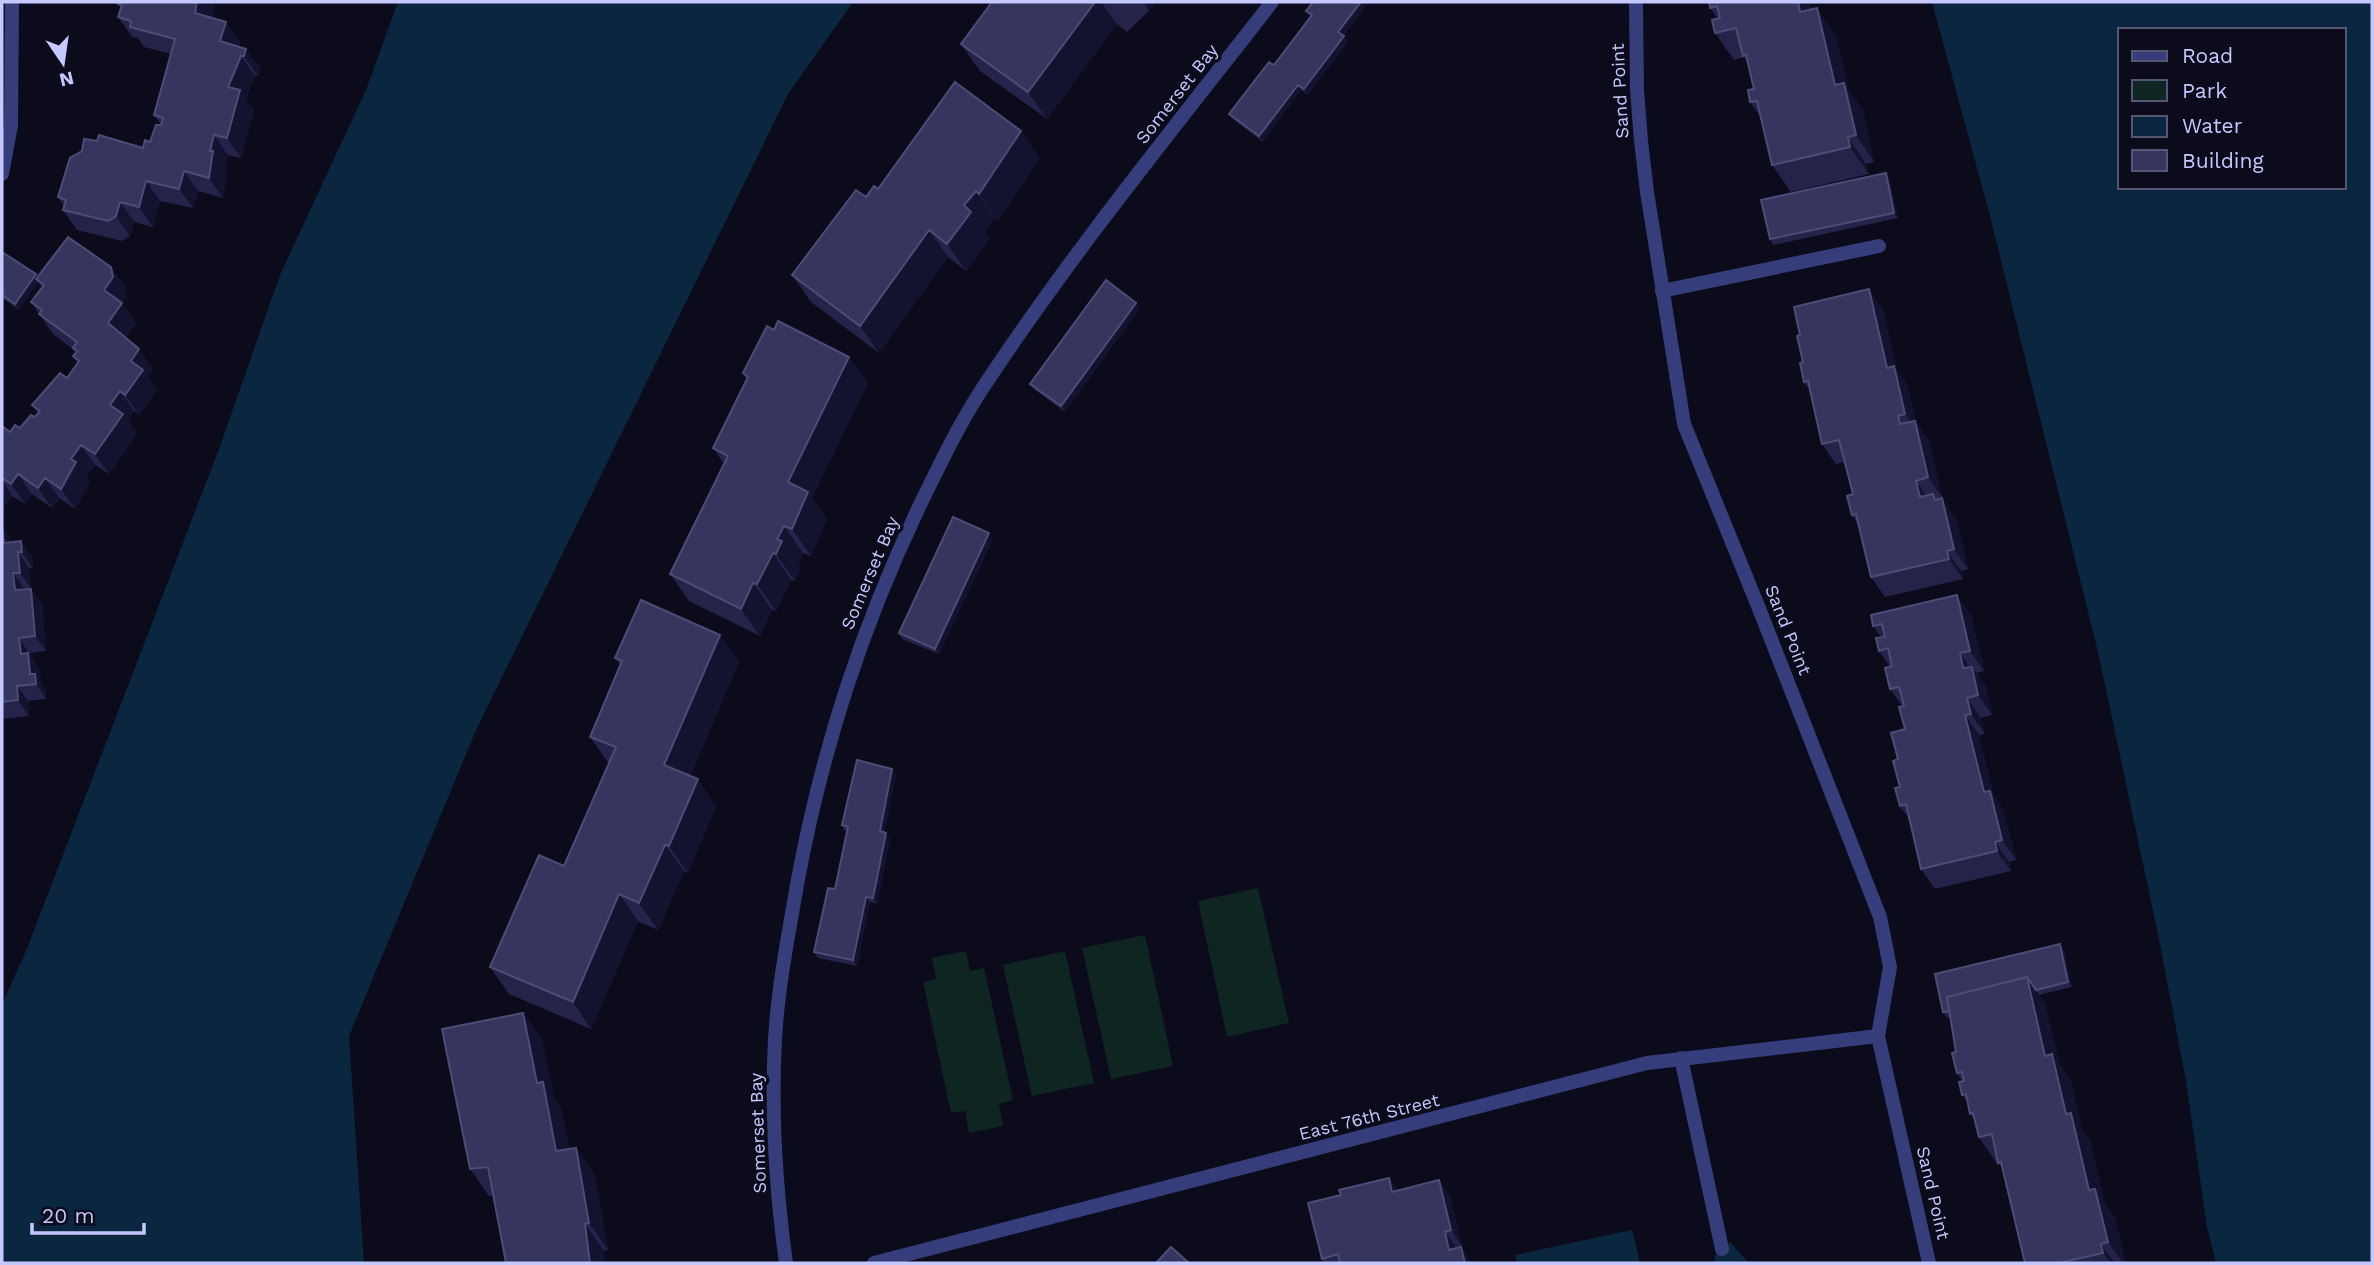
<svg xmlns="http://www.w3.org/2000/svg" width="2374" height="1265" viewBox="0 0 2374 1265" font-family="'Work Sans',sans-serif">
<rect width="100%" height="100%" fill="#0b0b1b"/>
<path fill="#0e2521" d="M1258 888 1289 1023 1227 1037 1198 901Z
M1145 935 1173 1066 1111 1079 1082 948Z
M966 951 970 971 984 968 1013 1100 999 1104 1003 1126 969 1133 965 1111 951 1113 923 982 936 979 932 958Z
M1065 951 1094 1083 1032 1096 1003 965Z"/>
<path fill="#0b273f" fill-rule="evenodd" d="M398 2H853L788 94 476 730 349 1036 364 1263H2V1004L26 951 219 449 280 275 366 90Z
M1932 2H2372V1263H2216L2207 1227 2186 1081 2159 939 2098 652 1989 212ZM2120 30H2344V187H2120Z
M1632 1230 1640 1263H1517L1515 1255Z
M1730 1242 1749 1263H1714L1715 1255Z"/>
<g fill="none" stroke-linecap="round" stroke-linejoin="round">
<path stroke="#353d7b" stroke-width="14" d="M1662 291 1879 246
M1681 1058 1722 1249"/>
<path stroke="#353d7b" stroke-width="14" d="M1636 2 1637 90 1641 141 1647 192 1684 424 1760 611 1880 917 1890 967 1878 1036 1929 1263
M2 174 11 125 12 2
M786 1263C776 1190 771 1113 775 1039 778 986 789 932 798 879 823 747 861 629 919 507 938 468 958 426 982 389 1071 254 1173 129 1272 2
M874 1263 1647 1063 1878 1036"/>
</g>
<path fill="#25234a" d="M118 2H212L215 6 212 18 240 42 239 46 260 68 258 76H255L246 99 254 110 241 158 228 155 225 168 227 171 223 198 198 191 193 208 160 201 153 227 134 222 130 236 122 241 77 230 63 210 64 206 58 197 97 141 143 148 150 142 161 125 154 115 171 54 144 47 138 38 132 37 118 17 121 8 118 4Z
M992 2H1156L1149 11 1127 32 1117 24 1047 119 980 71 961 44Z
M1313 2H1369L1343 36 1348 42 1308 95 1301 90 1263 142 1233 119 1229 114 1274 65 1310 16 1306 11Z
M1709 2 1812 9 1836 35 1849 91 1863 110 1874 162 1866 164 1869 174 1791 192 1772 165 1760 116 1750 102 1754 89 1748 63 1744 57 1734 60 1715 33 1718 19 1710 8Z
M1040 158 998 221 995 218 984 231 990 239 966 271 948 257 879 353 811 302 792 275 866 197 878 189Z
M1889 178 1898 218 1773 245 1770 239Z
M2 252 38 277 111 267 125 287 127 297 122 303 136 323 126 338 153 369 148 377 157 390 139 415 134 411 128 420 137 434 109 474 95 465 86 477 90 482 75 509 59 498 52 508 32 494 25 504 12 496 2 509V426L10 432 20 428 35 417 38 413 32 405 67 378 78 363 73 356 76 352 74 350 53 334 31 302 42 287 38 282 19 310 2 298Z
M1136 303 1140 308 1065 412 1034 389 1030 384Z
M1883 309 1897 371 1908 386 1916 422 1929 441 1942 497 1937 499 1956 518 1968 569 1961 571 1963 579 1885 597 1871 577 1859 526 1852 515 1853 494 1844 462 1836 464 1822 444 1810 390 1804 382Z
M774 330 849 357 868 383 812 498 827 519 811 556 803 553 798 563 801 568 795 581 791 580 776 611 772 610 760 636 689 601 670 574 724 464 713 448 747 379 743 373Z
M2 527 12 542 21 541 32 557 33 568H29L31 588H24V589H31L42 604 46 651 30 653 31 656 39 668 41 682 46 689V699L28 701 29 716 2 719Z
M993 539 939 654 902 639 899 633Z
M1871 615H1971L1984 671 1976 673 1986 686 1992 715 1981 718 1985 734 1979 735 1994 796 2004 811 2016 860 2009 862 2011 871 1935 889 1921 869 1909 819 1900 806 1898 759 1905 729 1902 706 1890 689V667L1879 651 1881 637 1873 626Z
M720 635 739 662 690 776 716 806 688 873 684 871 658 930 638 921 591 1029 509 994 490 967 564 866 609 764 590 737 621 666 615 658Z
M896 775 884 833 890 839 877 904 870 902 857 966 818 958 814 952 835 889 847 831H845L842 825Z
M2060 944 2064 950 2072 987 2039 995 2045 1004 2060 1065 2071 1081 2082 1129 2090 1140 2104 1202 2114 1216 2126 1263H2025L2003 1169 1999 1164H1997L1979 1137 1975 1120 1970 1114 1968 1102 1962 1095V1081L1957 1073 1956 1052 1950 1017 1947 1018 1943 1012Z
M523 1013 542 1040 554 1098 561 1109 569 1149 576 1148 595 1175 608 1250 604 1251 493 1195 489 1196 470 1169Z
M1389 1178 1398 1190 1439 1180 1450 1196 1462 1246 1456 1247V1248L1472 1263H1325L1322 1259 1341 1195Z"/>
<path fill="#13122f" d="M197 2H212L215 6 209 33 195 13Z
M1095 2H1101L1117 24 1047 119 1028 92Z
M1143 2H1156L1149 11Z
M1361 2H1369L1342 37 1338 32Z
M1798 2H1811L1819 39 1800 12Z
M1817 8 1836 35 1849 91 1863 110 1874 162 1856 135 1835 85Z
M226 22 240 42 234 61 220 41Z
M1344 36 1348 42 1308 95 1304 89Z
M246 49 260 68 258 76 244 56Z
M241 56 255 76 246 99 254 110 241 158 227 138 228 87Z
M1298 85 1301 90 1263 142 1259 136Z
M1021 131 1040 158 998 221 979 194Z
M214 135 228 155 225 168 227 171 223 198 209 178 210 151Z
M1848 137 1866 164 1869 174 1850 147Z
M184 171 198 191 193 208 179 189Z
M1886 173 1889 178 1898 218 1894 213Z
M146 181 160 201 153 227 139 207Z
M976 191 995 218 984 231 990 239 966 271 947 244 964 205Z
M120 202 134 222 130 236 116 216Z
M929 230 948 257 879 353 860 326Z
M111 267 125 287 127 297 122 303 136 323 122 343 108 323 104 290Z
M36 274 40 280 36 279 38 282 19 310 15 304Z
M1869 289 1883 309 1897 371 1908 386 1916 422 1929 441 1942 497 1928 477 1918 433 1905 414 1887 368Z
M1136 303 1140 308 1065 412 1061 406Z
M139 349 153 369 148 377 157 390 139 415 125 395 131 361Z
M849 357 868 383 812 498 827 519 811 556 792 529 788 482Z
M120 391 134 411 128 420 137 434 109 474 95 454 110 405Z
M81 445 95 465 86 477 90 482 75 509 61 489 71 459Z
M18 474 32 494 25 504 11 484Z
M45 478 59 498 52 508 38 488Z
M2 481 12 496 2 509Z
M1916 481 1930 501 1920 497Z
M1933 494 1945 511 1942 498 1956 518 1968 569 1954 549Z
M784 526 803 553 798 563 801 568 795 581 776 554 777 539Z
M2 527 13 543H4Z
M989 533 993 539 939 654 935 649Z
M21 541 32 557 33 568 22 552Z
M1947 551 1961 571 1963 579 1949 559Z
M18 552 29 568 31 588 20 573Z
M773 553 791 580 776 611 757 584Z
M13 573 24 588 26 606 15 590Z
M753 583 772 610 760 636 741 609Z
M31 589 42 604 46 651 35 636Z
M1957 595 1971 615 1984 671 1970 651Z
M720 635 739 662 683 791 664 765Z
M19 638 39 668 41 682 46 689V699L36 684 21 654Z
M1960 653 1973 672 1972 667 1986 686 1992 715 1978 695 1963 668Z
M17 686 28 701 29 716 18 700Z
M1967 698 1981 718 1985 734 1971 714Z
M1965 715 1979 735 1994 796 2004 811 2016 860 2002 840 1984 792Z
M892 769 896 775 883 837 880 831Z
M698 779 716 806 688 873 669 846Z
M886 833 890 839 877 904 873 898Z
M1995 842 2009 862 2011 871 1997 851Z
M665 845 684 871 658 930 639 903Z
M619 894 638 921 591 1029 573 1002Z
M866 897 870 902 857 966 853 960Z
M2060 944 2064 950 2072 987 2068 982Z
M2027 977 2045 1004 2060 1065 2071 1081 2082 1129 2090 1140 2104 1202 2114 1216 2126 1263H2123L2108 1242 2089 1190 2066 1114 2045 1056Z
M523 1013 542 1040 554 1098 561 1109 574 1178 556 1151 537 1083Z
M576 1148 595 1175 608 1250 589 1223Z
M1389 1178 1400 1193 1392 1192Z
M1439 1180 1450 1196 1462 1246 1451 1230Z
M585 1224 604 1251 605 1263H590Z
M1445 1232 1456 1247 1459 1263 1449 1250Z
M2101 1244 2115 1263H2111L2103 1253Z
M1461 1247 1472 1263H1465Z"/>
<path fill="#36355d" stroke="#4d4c76" stroke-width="2" d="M118 2H197L195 13 226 22 220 41 246 49 244 56H241L228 87 240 90 227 138 214 135 210 151H213L209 178 184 171 179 189 146 181 139 207 120 202 116 216 108 221 63 210 66 200 58 197 70 158 82 151 84 139 97 141 99 135 143 148 145 140 150 142 156 125H161L163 118 154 115 175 39 130 27 131 21 118 17 122 5 118 4Z
M992 2H1095L1028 92 961 44Z
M1313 2H1361L1338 32 1344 36 1304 89 1298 85 1259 136 1229 114 1269 62 1274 65 1312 15 1306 11Z
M1709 2H1798L1800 12 1817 8 1835 85 1844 83 1856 135 1848 137 1850 147 1772 165 1757 101 1750 102 1748 90 1754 89 1746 55 1743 56 1736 28 1715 33 1712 20 1720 18 1717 6 1710 8Z
M955 82 1021 131 979 194 976 191 964 205 971 212 947 244 929 230 860 326 792 275 856 190 866 197 874 186 878 189Z
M1886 173 1894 213 1770 239 1761 200Z
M68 237 111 267 113 277 104 290 122 303 108 323 139 349 131 361 143 370 125 395 120 391 110 405 123 414 95 454 81 445 71 459 76 462 61 489 45 478 38 488 18 474 11 484 2 478V426L10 432 15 425 20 428 31 415 35 417 40 411 32 405 60 373 67 378 79 361 73 356 77 351 73 348 77 342 39 314 42 310 31 302 44 285 36 279Z
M2 252 36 274 15 304 2 295Z
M1106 280 1136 303 1061 406 1030 384Z
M1869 289 1887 368 1894 366 1905 414 1898 416 1900 424 1915 421 1928 477 1916 481 1920 497 1933 494 1935 500 1942 498 1954 549 1947 551 1949 559 1871 577 1856 514 1852 515 1847 496 1853 494 1839 440 1822 444 1808 381 1804 382 1800 363 1803 362 1797 336 1800 335 1794 307Z
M778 321 849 357 788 482 808 492 792 529 784 526 777 539 782 541 776 554 773 553 757 584 753 583 741 609 670 574 728 456 713 448 748 377 743 373 767 326 774 330Z
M953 517 989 533 935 649 899 633Z
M2 527 4 543 21 541 22 552H18L20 573H13L15 590 31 589 35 636 19 638 21 654 28 653 30 674H35L36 684 17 686 18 700 2 702Z
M1957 595 1970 651 1960 653 1963 668 1972 667 1978 695 1967 698 1971 714 1965 715 1984 792 1990 791 2002 840 1995 842 1997 851 1921 869 1906 804 1900 806 1895 788 1900 787 1893 761 1898 759 1891 733 1905 729 1899 707 1904 706 1899 687 1890 689 1885 668 1892 666 1888 648 1879 651 1876 638 1885 637 1882 624 1873 626 1871 615Z
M641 600 720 635 664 765 698 779 669 846 665 845 639 903 619 894 573 1002 490 967 539 855 564 866 616 747 590 737 622 661 615 658Z
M857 760 892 769 880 831 886 833 873 898 866 897 853 960 814 952 828 888 835 889 848 827 842 825Z
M2060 944 2068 982 2036 990 2027 977 1947 997 1949 1011 1943 1012 1935 974Z
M2027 977 2045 1056 2052 1054 2066 1114 2071 1113 2089 1190 2095 1189 2108 1242 2101 1244 2103 1253 2058 1263H2025L2001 1162 1998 1163 1992 1134 1979 1137 1973 1113 1970 1114 1966 1094 1962 1095 1959 1082 1964 1081 1962 1072 1957 1073 1952 1053 1956 1052 1947 997Z
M523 1013 537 1083 543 1082 556 1151 576 1148 589 1223 585 1224 590 1263H506L488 1167 470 1169 442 1029Z
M1389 1178 1392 1192 1439 1180 1451 1230 1445 1232 1449 1250 1461 1247 1465 1263H1340L1338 1254 1322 1259 1308 1203 1341 1195 1339 1190Z
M1171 1247 1189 1263H1156Z"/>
<g text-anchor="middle" stroke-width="7" stroke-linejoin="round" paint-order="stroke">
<g font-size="18" fill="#c5c7ff" stroke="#0b0b1b">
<text transform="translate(1620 91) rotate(-93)" y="6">Sand Point</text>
<text transform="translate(1177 94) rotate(-52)" y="6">Somerset Bay</text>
<text transform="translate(870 573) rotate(-67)" y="6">Somerset Bay</text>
<text transform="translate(1788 630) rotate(68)" y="6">Sand Point</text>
<text transform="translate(1369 1117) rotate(-14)" y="6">East 76th Street</text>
<text transform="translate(758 1133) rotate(-92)" y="6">Somerset Bay</text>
<text transform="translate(1933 1193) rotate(77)" y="6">Sand Point</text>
</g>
</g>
<rect width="2374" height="1265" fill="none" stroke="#c5c7ff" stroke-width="7"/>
<rect x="2118" y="28" width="228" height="161" fill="#0b0b1b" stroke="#555676" stroke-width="2"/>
<rect x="2132" y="51" width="35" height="10" fill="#353d7b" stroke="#555676" stroke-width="2"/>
<text x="2182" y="63" font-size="21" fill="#c5c7ff">Road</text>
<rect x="2132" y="80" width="35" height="21" fill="#0e2521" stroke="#555676" stroke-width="2"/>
<text x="2182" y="98" font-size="21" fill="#c5c7ff">Park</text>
<rect x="2132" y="116" width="35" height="21" fill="#0b273f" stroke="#555676" stroke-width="2"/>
<text x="2182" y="133" font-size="21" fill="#c5c7ff">Water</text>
<rect x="2132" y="150" width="35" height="21" fill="#36355d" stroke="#555676" stroke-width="2"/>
<text x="2182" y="168" font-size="21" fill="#c5c7ff">Building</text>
<g transform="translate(63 63) rotate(167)" stroke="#0b0b1b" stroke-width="5" paint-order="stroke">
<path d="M0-5L12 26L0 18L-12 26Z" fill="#c5c7ff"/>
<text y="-10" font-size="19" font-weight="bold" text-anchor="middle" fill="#c5c7ff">N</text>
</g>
<path d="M32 1223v10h112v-10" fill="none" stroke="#c5c7ff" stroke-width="3.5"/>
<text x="42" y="1223" font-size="21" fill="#c5c7ff" stroke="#0b0b1b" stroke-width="5" paint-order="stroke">20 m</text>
</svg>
